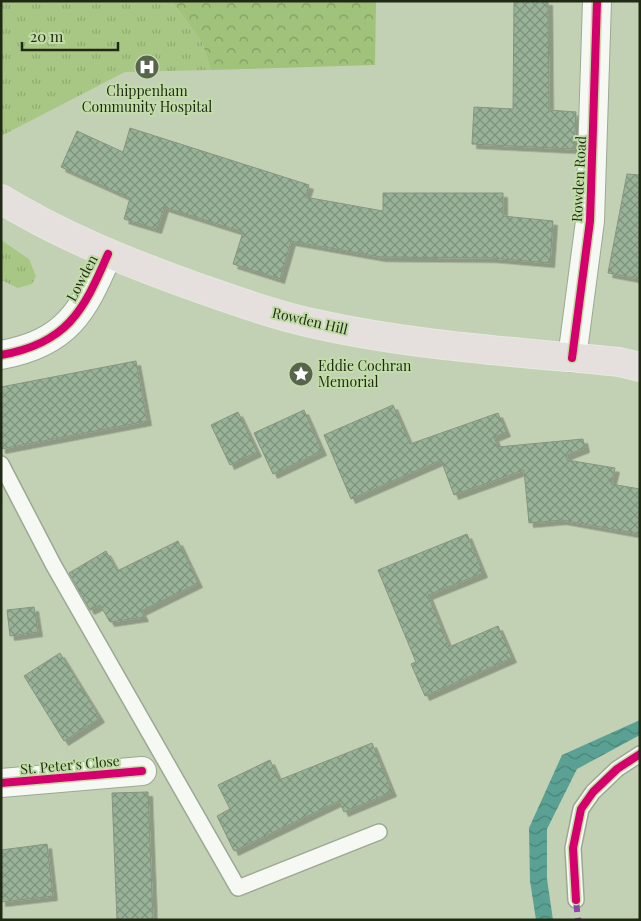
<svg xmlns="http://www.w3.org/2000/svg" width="641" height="921" viewBox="0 0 641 921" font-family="'Playfair Display',serif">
<defs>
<pattern id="grass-tufts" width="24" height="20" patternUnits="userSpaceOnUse" patternTransform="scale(1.25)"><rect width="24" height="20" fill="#a8c785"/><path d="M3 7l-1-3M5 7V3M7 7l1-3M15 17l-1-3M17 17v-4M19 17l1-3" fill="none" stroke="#90ab72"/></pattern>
<pattern id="forest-crowns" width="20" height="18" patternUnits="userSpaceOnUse" patternTransform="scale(1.25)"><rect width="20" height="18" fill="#a0c27b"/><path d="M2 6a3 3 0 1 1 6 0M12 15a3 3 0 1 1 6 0" fill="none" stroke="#829e64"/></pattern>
<pattern id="water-waves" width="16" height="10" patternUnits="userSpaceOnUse" patternTransform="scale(1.25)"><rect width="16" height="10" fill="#5aa194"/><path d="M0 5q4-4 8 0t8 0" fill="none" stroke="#4a8378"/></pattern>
<pattern id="building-cross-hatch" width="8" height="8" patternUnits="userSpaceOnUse" patternTransform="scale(1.25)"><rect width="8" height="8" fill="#99b398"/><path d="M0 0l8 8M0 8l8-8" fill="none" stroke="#7c927b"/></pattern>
<filter id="shadow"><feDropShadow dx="4.5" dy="4.5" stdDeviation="0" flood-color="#0004"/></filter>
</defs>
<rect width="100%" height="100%" fill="#c2d1b4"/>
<path fill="url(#grass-tufts)" d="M1 1H172L202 42 211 70 125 72 1 136Z
M1 240 29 259 36 276 32 284 18 288 1 280Z"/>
<path fill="url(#forest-crowns)" d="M172 1H376L375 65 211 70 202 42Z"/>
<path fill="url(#water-waves)" d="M640 720V735L577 769 547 829V879L553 920H536L530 881 529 828 562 755Z"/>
<path fill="url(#building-cross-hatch)" stroke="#869581" filter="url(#shadow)" d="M514 1H548L549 110 576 112 574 149 472 144 474 107 513 109Z
M130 128 309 185 305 197 383 211V193H503V216L553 221 550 263 492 258 381 257 291 241 280 279 233 264 243 232 164 207 157 229 124 219 130 198 61 167 77 131 123 152Z
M627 174 640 175V279L608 273Z
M136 361 147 421 1 449V387Z
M393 405 410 444 498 413 506 432 494 437 498 447 583 439 585 448 567 455V460L615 468 611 484 640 489V534L562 520 529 523 524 470 454 495 441 460 351 499 324 435Z
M304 410 322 451 273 474 254 433Z
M238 412 257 452 230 465 211 425Z
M467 534 483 573 428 595 449 647 498 626 512 658 425 696 411 664 416 662 378 570Z
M178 541 198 583 141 611 144 617 110 622 100 605 90 610 69 573 106 551 117 571Z
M34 607 38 632 10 636 7 610Z
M60 653 100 718 64 741 24 676Z
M372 743 392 792 344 812 339 801 234 851 217 816 230 809 218 785 270 760 279 780Z
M148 792 153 920H117L112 793Z
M47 844 53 896 1 902V850Z"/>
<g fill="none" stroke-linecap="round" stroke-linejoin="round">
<defs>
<path id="service" d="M1 464 54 566 238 888 379 832
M576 900 573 848 581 809 593 792 617 769 640 754"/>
<path id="minor" d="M1 355C67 343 83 312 108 254
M572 358 590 221 597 1
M1 783 142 771"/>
<path id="primary" d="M1 199C62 236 126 262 193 286 233 300 274 315 316 324 414 346 518 352 619 362L640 367"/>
</defs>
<use href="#service" stroke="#9da892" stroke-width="18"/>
<use href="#minor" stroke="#9da892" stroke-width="30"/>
<use href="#primary" stroke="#e4eadd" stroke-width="30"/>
<use href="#service" stroke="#f6f8f4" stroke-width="15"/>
<use href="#minor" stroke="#f6f8f4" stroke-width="28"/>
<use href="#primary" stroke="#e5e0dd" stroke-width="28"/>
<path stroke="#8e44ad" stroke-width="6" stroke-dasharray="12 6" stroke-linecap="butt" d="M576 900 578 920"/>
<defs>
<path id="cycleway" d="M1 355C67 343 83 312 108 254
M572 358 590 221 597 1
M1 783 142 771
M576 900 573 848 581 809 593 792 617 769 640 754"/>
</defs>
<use href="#cycleway" stroke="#c2dda8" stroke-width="11"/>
<use href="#cycleway" stroke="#d6006c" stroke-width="8"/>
</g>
<defs>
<symbol id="hospital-disc" viewBox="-11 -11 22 22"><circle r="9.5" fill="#58644c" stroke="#c2dda8"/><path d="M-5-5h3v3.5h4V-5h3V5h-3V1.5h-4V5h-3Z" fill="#fff"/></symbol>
<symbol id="sight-disc" viewBox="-11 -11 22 22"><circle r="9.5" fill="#58644c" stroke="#c2dda8"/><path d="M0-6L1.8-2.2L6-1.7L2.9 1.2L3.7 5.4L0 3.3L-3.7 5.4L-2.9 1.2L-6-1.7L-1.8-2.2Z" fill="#fff"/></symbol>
</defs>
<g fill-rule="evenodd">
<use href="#hospital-disc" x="133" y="53" width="28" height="28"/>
<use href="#sight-disc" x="287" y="360" width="28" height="28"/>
</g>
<g text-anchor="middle" stroke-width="4" stroke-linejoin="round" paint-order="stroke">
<g font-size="14" fill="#1f2914" stroke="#c2dda8">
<text x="147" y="96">Chippenham<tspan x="147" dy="16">Community Hospital</tspan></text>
<text x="318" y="371" text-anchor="start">Eddie Cochran<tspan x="318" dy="16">Memorial</tspan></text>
</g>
<g font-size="14" fill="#1f2914" stroke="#c2dda8">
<text transform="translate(579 179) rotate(-87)" y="5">Rowden Road</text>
<text transform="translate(82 278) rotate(-62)" y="5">Lowden</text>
<text transform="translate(310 321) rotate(13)" y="5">Rowden Hill</text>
<text transform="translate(70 765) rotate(-5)" y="5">St. Peter's Close</text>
</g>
</g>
<rect width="641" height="921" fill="none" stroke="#1f2914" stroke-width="5"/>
<path d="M22 42v8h96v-8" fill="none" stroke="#1f2914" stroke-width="2.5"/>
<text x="30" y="42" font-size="15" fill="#1f2914" stroke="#c2dda8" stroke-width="4" paint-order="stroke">20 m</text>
</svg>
